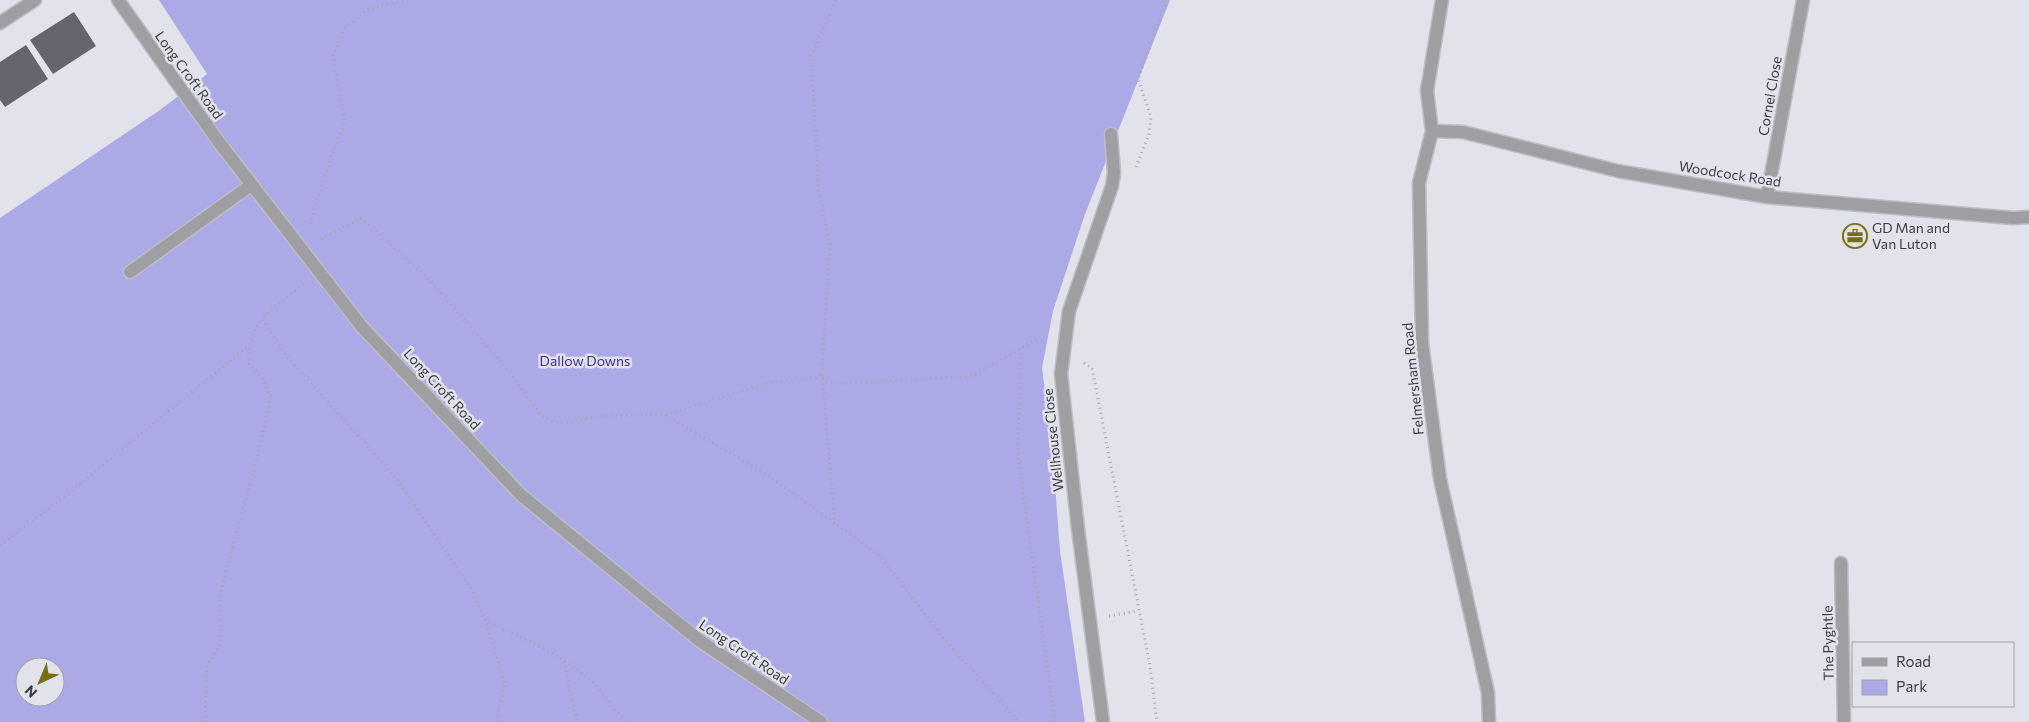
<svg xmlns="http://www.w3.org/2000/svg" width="2029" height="722" viewBox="0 0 2029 722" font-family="Commissioner,sans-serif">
<rect width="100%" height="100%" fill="#e2e2eb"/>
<path fill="#abaae6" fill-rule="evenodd" d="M159 0H1170L1085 214 1053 311 1042 368 1052 444 1060 551 1085 722H0V218L160 110 207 74ZM25 667H55V697H25Z"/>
<path fill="#65656d" d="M74 12 96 46 53 74 30 40Z
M26 45 48 79 5 107 0 100V62Z"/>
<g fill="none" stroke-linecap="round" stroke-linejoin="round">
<defs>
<path id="lane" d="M130 272 251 185"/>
<path id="street" d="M118 0 218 141 362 327 521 495 700 641 821 722
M1442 0 1427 91 1432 131 1419 183 1422 343 1440 479 1488 693 1489 722
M0 23 35 0
M1432 131 1463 132 1618 171 1767 197 2013 218 2029 217
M1767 197 1803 0
M1841 563 1844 722
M1103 722 1078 529 1061 374 1069 311 1112 186 1114 173 1111 134"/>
</defs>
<use href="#lane" stroke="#bdbdc5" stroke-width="15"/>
<use href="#street" stroke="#bdbdc5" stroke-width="15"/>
<path stroke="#a6a6ad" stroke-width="3" stroke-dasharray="1 4" stroke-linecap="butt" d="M1136 167 1149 134 1151 117 1138 79 1167 0
M310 224 332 155 345 121 333 57 345 27 370 8 408 0
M321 239 361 218 427 277 505 367 540 414 549 420 562 423 600 416 665 415 771 382 792 379 816 378 822 372
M303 284 262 318 284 353 397 479 473 592 484 618 490 623C523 639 558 653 587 677 603 691 612 709 628 722
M1021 348 1018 456 1055 722
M1084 363 1092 368 1150 666 1157 722
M823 377 826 381 838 384 973 376 1032 342 1045 340
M665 415 766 474 879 555 946 641 1019 722
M835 524 822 372 830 244 819 193 811 57 836 0
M0 545 69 493 248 346
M1109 616 1138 611
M485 619 505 684 496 722
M564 661 577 722
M205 722 207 666 221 644 220 595 258 455 270 398 263 378 249 364C248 345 251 334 262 318"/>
<use href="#lane" stroke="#9f9fa3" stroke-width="12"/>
<use href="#street" stroke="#9f9fa3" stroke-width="12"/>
</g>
<defs>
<symbol id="office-ring" viewBox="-11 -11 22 22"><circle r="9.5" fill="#e2e2eb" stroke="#766f0e" stroke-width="1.5"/><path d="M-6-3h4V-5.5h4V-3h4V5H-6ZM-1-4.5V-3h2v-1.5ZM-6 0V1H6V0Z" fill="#766f0e"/></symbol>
</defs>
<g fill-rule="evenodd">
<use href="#office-ring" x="1841" y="222" width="28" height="28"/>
</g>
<g text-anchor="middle" stroke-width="5" stroke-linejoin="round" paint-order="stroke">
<g font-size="14" fill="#3c3c40" stroke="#e2e2eb">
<text transform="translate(189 75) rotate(54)" y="5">Long Croft Road</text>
<text transform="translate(1770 96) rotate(-80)" y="5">Cornel Close</text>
<text transform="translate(1730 174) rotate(9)" y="5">Woodcock Road</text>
<text transform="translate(1413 379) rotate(-96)" y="5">Felmersham Road</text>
<text transform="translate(442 389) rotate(47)" y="5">Long Croft Road</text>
<text transform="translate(1053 440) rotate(-96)" y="5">Wellhouse Close</text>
<text transform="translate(1828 643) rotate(-91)" y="5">The Pyghtle</text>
<text transform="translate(744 652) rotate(34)" y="5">Long Croft Road</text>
</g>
<g font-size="14" fill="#3c3c40" stroke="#e2e2eb" text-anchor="start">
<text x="1872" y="233">GD Man and<tspan x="1872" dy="16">Van Luton</tspan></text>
</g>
<g font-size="14" fill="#402c91" stroke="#e2e2eb">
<text x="585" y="366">Dallow Downs</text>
</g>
</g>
<rect x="1852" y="642" width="162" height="65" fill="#e2e2eb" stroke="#a0a0a7"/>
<rect x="1862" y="658" width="25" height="8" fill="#9f9fa3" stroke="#a0a0a7"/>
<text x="1896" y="667" font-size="15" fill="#3c3c40">Road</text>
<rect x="1862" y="680" width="25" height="15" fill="#abaae6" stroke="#a0a0a7"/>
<text x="1896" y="692" font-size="15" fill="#3c3c40">Park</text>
<g transform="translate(40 682) rotate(224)"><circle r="24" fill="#e2e2eb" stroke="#a0a0a7"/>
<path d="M0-4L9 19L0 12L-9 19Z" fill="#766f0e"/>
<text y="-8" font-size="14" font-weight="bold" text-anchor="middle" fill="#3c3c40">N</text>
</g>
</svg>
